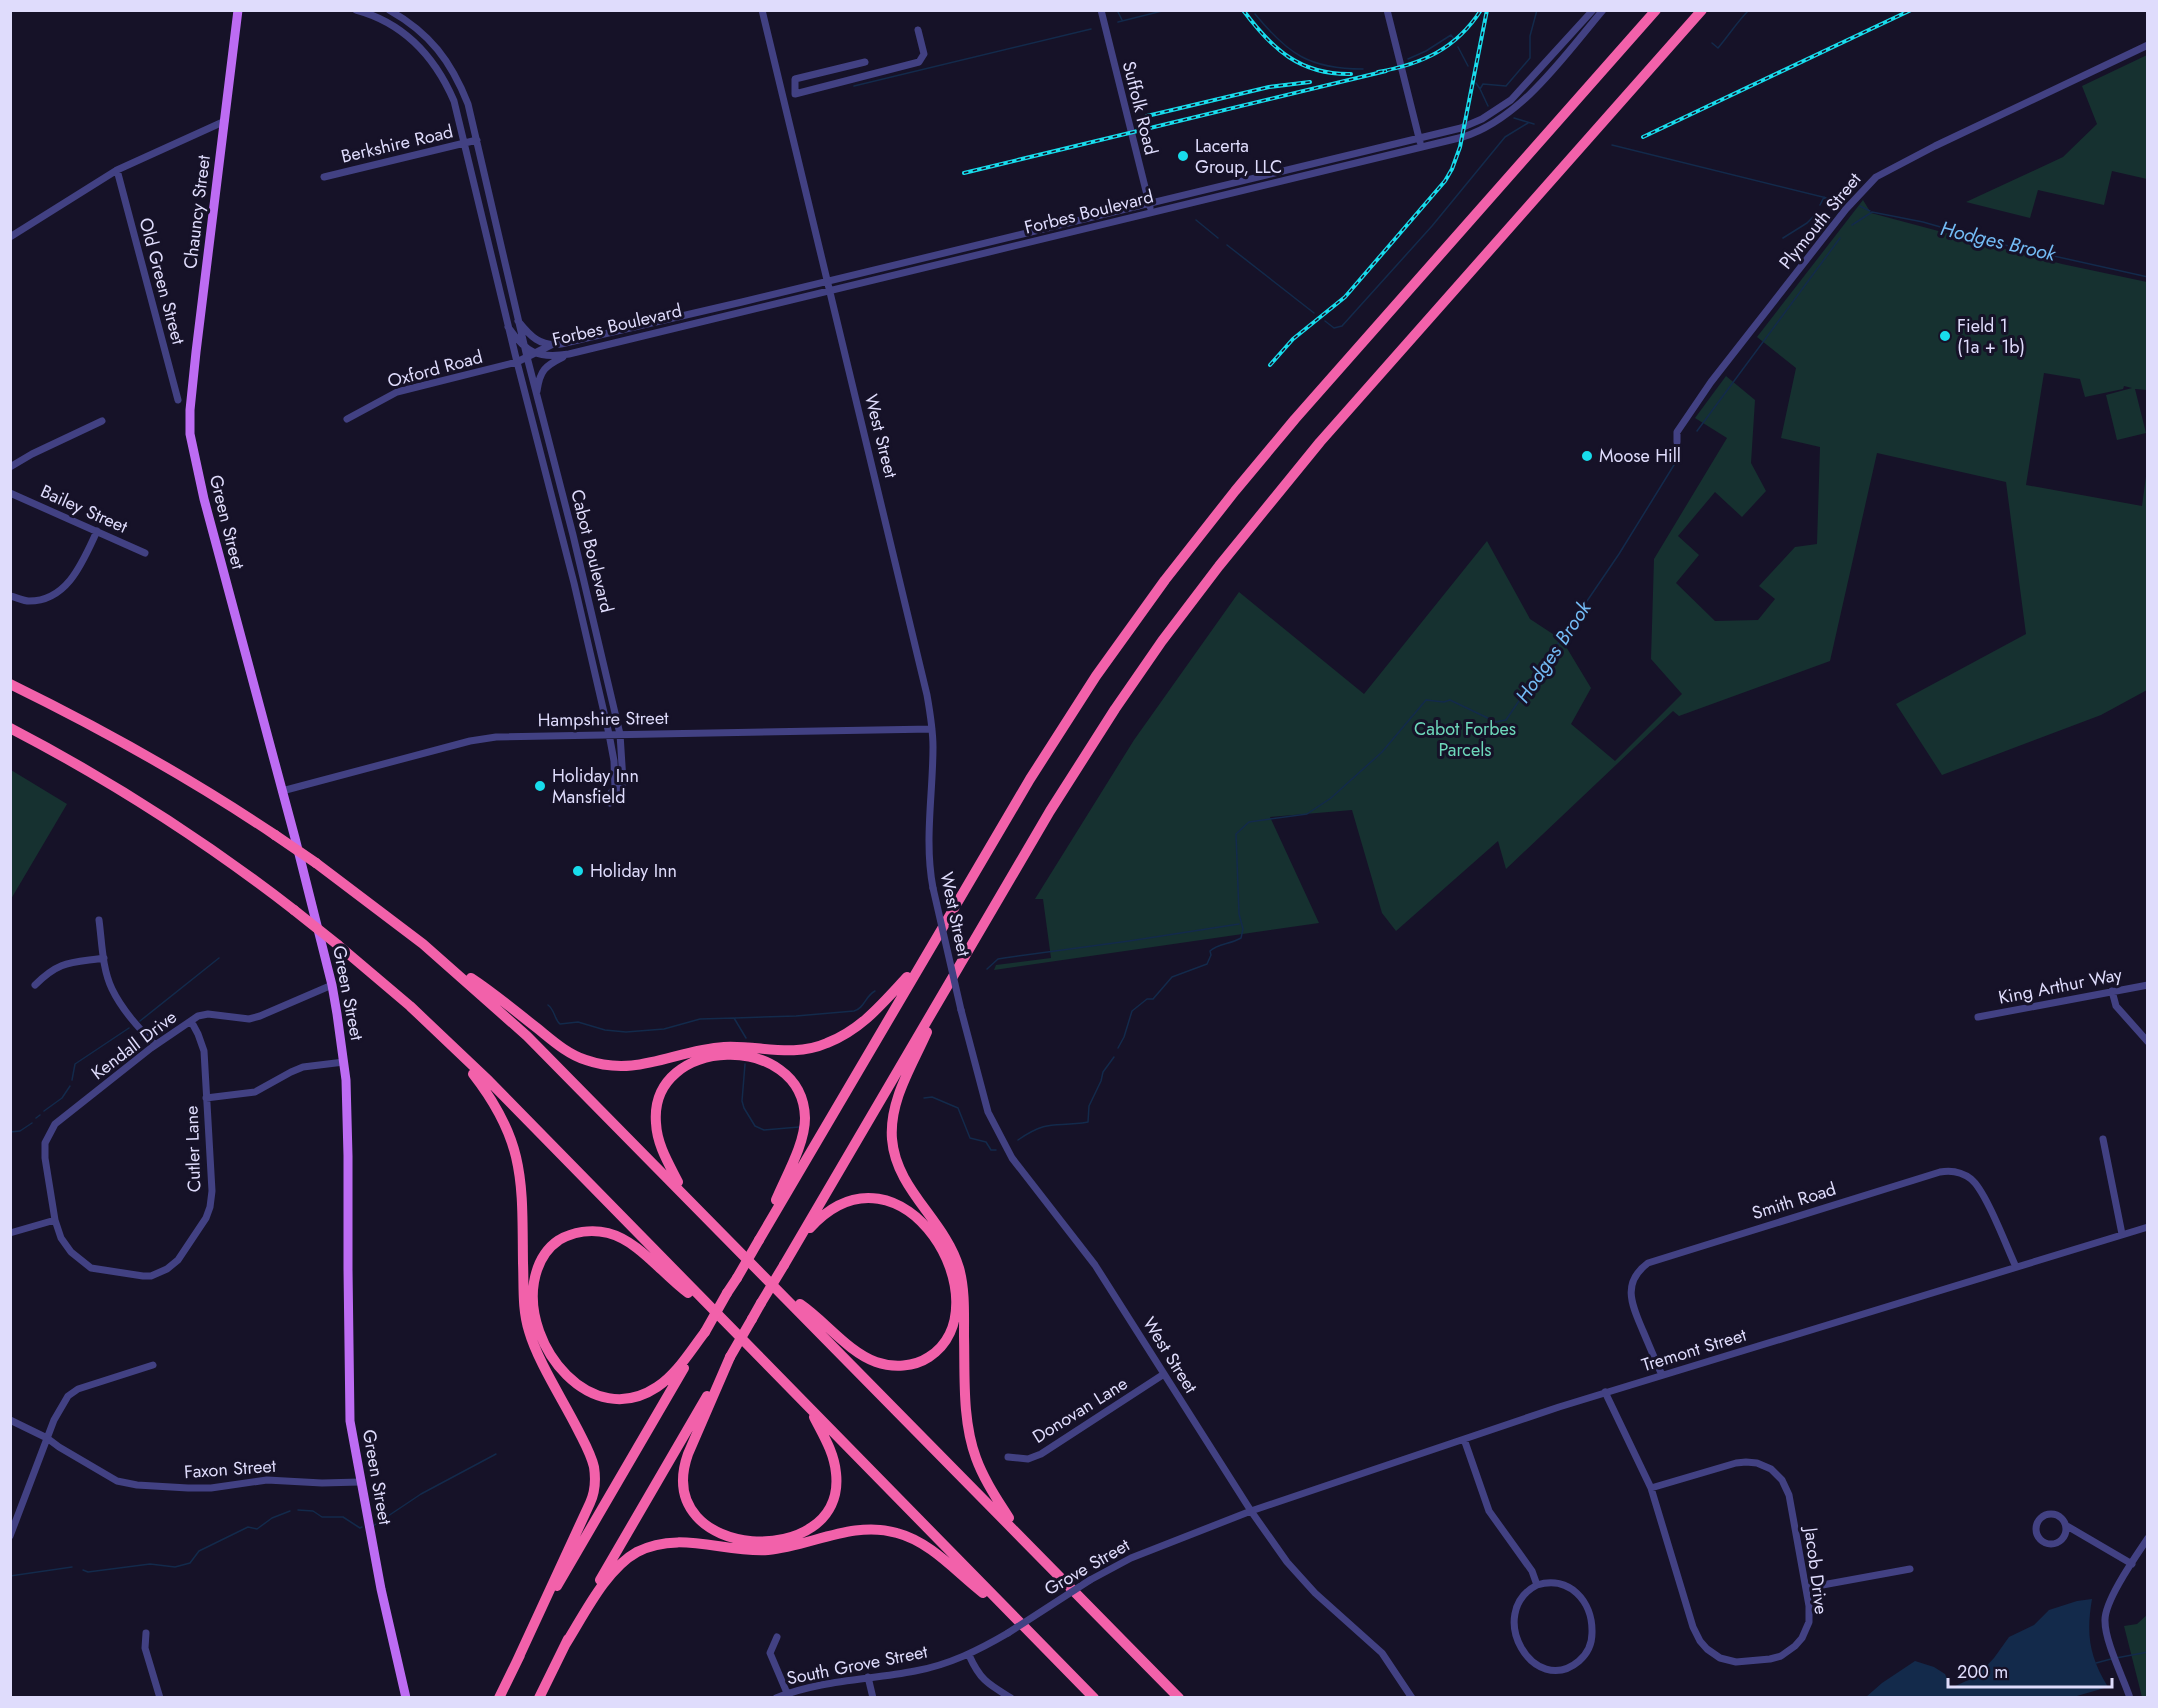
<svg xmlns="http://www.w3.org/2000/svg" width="2158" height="1708" viewBox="0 0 2158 1708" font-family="Jost,sans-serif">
<rect width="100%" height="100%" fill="#161228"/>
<path fill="#163130" d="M2147 55V179L2112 171 2104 205 2038 190 2030 218 1966 202 2063 157 2097 124 2082 86Z
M1863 200 1871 213 2062 264 2147 282V390L2135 389 2146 433 2117 440 2106 395 2132 388 2124 386 2123 389 2085 397 2080 379 2044 373 2026 485 2142 506 2147 469V690L2101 715 1942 775 1896 704 2026 634 2006 482 1877 453 1830 661 1679 716 1673 711 1506 869 1498 841 1396 931 1382 913 1352 810 1270 817 1319 923 994 970 996 965 1051 958 1043 899H1035L1134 740 1239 592 1364 694 1487 541 1530 619 1562 640 1591 688 1571 724 1615 761 1682 694 1651 659 1654 559 1727 438 1695 418 1726 376 1755 400 1751 463 1766 491 1742 517 1715 492 1678 536 1699 555 1676 583 1715 621 1758 620 1775 599 1759 586 1795 547 1817 544 1820 447 1781 438 1796 368 1757 337Z
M11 770 67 804 11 899Z
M2147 1615V1697H2142L2124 1626 2137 1624Z"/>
<path fill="#132a4b" d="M2092 1599C2086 1634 2089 1656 2108 1687L2070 1698 1866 1697 1882 1683 1915 1661 1934 1667 1945 1674 1951 1688 1977 1676 1994 1658 2009 1637 2034 1625 2049 1610 2077 1601Z"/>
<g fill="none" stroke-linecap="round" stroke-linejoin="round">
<path stroke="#132a4b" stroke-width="1.5" d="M1117 10 1122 20
M1255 14C1288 54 1309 69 1363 69
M1118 22 1166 10
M1712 43 1718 48C1729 35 1737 22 1749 10
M1458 47 1468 66
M1408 59 1426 51 1451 35 1454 39
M1476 83 1480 89
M854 86 1091 29
M1488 106 1480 89 1483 84 1506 86 1530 58V36L1537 10
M1514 118 1534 124
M1612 145 1839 201
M1820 205 1824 197
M1860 206 1870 211
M1196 220 1218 238
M1852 225 1872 212 1923 222 2000 244 2148 277
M1783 238 1807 223 1815 215
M1227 245 1314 313
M1325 321 1334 328 1342 326 1432 226 1505 137 1528 123
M1697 431 1840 238
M987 969 998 959 1004 958 1129 941 1239 924
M548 1005C555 1010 554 1019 560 1024L578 1022 605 1030 626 1032 664 1029 700 1019 734 1018 746 1038
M735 1018 796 1016 854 1011C865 1008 865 996 875 991
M140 1021 219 958
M1118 1048 1124 1037 1132 1011 1147 999H1153L1172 977 1207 964 1211 955 1210 951C1217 944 1231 944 1241 938L1243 929 1239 914 1236 834 1249 822 1307 814 1331 798 1382 752 1426 700 1444 702 1450 700 1496 722 1506 720 1619 554 1674 465
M745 1064 742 1101 744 1108 755 1126 764 1130 799 1127
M72 1080 75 1064 129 1028
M924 1098 932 1097 958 1108 970 1138 986 1142 991 1150H996
M44 1111 62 1098 70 1086
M36 1118 40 1115
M10 1132 20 1131 32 1123
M1018 1140C1050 1118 1055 1128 1088 1122L1089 1106 1101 1081 1103 1072 1114 1057
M298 1510 313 1511 322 1517H343L360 1528 362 1527
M373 1526 421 1494 496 1454
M83 1570 88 1572 150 1564 175 1567 190 1563 199 1551 248 1527 257 1529 272 1518 290 1511
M10 1576 72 1567
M2116 1658 2148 1652
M2096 1663 2111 1659"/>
<path stroke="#424183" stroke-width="7" d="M356 10C404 23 435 57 454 101L517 362 574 583 609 734 614 761 615 787 606 800 610 803 622 791 615 787
M389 10C430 33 451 61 468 104L527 357 573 535 620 734 623 781 622 791
M762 10 927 695C930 712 933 729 933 747 933 794 924 841 933 888
M1101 10 1150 207
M1387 10 1420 142
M865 62 795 79V94L919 62 924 54 918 30
M117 170 178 400
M324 177 477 140
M10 237 117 170 225 121
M518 321C530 336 540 347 561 344L742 302 1461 128 1482 119 1511 100 1593 10
M508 327C526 353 538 359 569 354L1463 137C1521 119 1565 55 1603 10
M537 391C540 370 545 366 563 357
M347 419 397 392 517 362 551 345
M1677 442V432L1711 382 1846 209 1876 177 1935 146 2148 45
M10 467 32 454 102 421
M10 493 145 553
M10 596C16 597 23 601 29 601 68 601 83 561 97 531
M282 791 470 741 496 737 932 729
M99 920C102 942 102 968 112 989 122 1010 139 1028 155 1045
M35 985C60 960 71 963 104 958
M2112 991 2116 1006 2148 1042
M961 1010 988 1112 1012 1158 1095 1265 1251 1511 1287 1562 1315 1593 1382 1653 1412 1698
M1978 1017 2148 985
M191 1021 198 1034 204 1051 212 1191 210 1207 206 1218 178 1260 167 1269 151 1276H143L91 1268 71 1252 61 1238 55 1220 45 1158V1143L55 1124 151 1048 198 1016 208 1014 249 1019 260 1016 332 985
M206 1098 255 1092 291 1072 303 1067 344 1062
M2103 1139 2122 1234
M10 1233 55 1220
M1662 1375C1655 1360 1649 1345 1643 1331 1632 1305 1621 1283 1648 1263L1940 1172C1951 1170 1962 1172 1971 1179 1986 1191 2007 1248 2016 1267
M1605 1392 1651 1488 1693 1627 1700 1641 1707 1649 1720 1658 1736 1662 1770 1659 1781 1656 1795 1646 1802 1638 1809 1622V1606L1789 1495 1782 1480 1771 1469 1757 1463 1746 1462 1736 1463 1651 1488
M10 1420 47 1438 59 1447 117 1481 137 1485 188 1488H211L267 1480 322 1483 360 1482
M1464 1439 1489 1511 1532 1571 1537 1585C1484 1613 1534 1699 1579 1661 1587 1654 1592 1644 1592 1633 1593 1601 1569 1575 1537 1585
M1008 1457 1028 1459 1041 1454 1164 1374
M2036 1529a15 15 0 1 1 30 0a15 15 0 1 1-30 0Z
M2067 1526 2132 1564
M10 1536 54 1420 68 1396 78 1389 153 1365
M1090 1580 1131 1558 1251 1511 1559 1407 2148 1227
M1806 1588 1910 1569
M146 1633 145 1648 160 1698
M777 1637 770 1653 787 1693
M969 1655C980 1680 988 1684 1011 1698
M868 1677 873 1698
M776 1698C820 1680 869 1680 915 1671 949 1665 979 1650 1008 1633
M2130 1698C2123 1677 2105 1642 2105 1621 2104 1601 2136 1556 2148 1538"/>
<path stroke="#bd6cf3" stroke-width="9" d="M238 10 196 352 190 410V434L204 499 295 838 332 985 337 1014 346 1080 348 1156V1269L350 1421 381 1589 406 1698"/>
<path stroke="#f261aa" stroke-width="10" d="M10 684C102 729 190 778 275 835
M10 728C110 780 205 841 294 910
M316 863 423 944 527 1036 1179 1698
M338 945 410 1006 489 1081 1094 1698
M471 978C494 993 515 1011 537 1028 552 1040 567 1054 586 1060 637 1078 675 1050 724 1047 759 1045 793 1058 827 1043 861 1030 883 1003 907 977
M927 1032C912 1066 889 1101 892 1139 896 1190 945 1220 959 1268 965 1289 964 1313 964 1336 965 1376 962 1420 976 1458 984 1480 997 1499 1009 1518
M473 1074C526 1142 522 1182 523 1263 524 1286 522 1309 529 1331 538 1362 563 1400 578 1430 584 1442 591 1454 594 1467 596 1480 595 1492 590 1503L517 1661
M678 1182C669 1164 657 1145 656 1123 649 1035 803 1031 805 1118 805 1144 786 1176 776 1200
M759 1240 1030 779 1096 676 1165 580 1235 491 1295 419 1656 10
M784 1265 1050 811 1115 709 1162 641 1219 566 1320 442 1702 10
M688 1293C662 1274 639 1241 608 1233 591 1229 573 1232 559 1240 544 1250 537 1265 534 1282 523 1346 591 1431 657 1387 677 1374 691 1350 705 1332
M727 1293 737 1278
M800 1304C825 1321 848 1352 876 1362 893 1368 914 1367 929 1357 1007 1306 902 1128 810 1228
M752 1319 761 1303
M730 1357 688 1454C650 1562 847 1572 836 1473 834 1452 823 1435 814 1417
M600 1580 707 1396
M557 1586 684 1368
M565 1645C584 1615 606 1569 637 1552 679 1530 724 1553 768 1550 811 1546 853 1520 897 1533 931 1542 956 1572 983 1593
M499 1698 520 1655
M539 1698 568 1639"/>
<defs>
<path id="rail" d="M1243 10C1272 49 1300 75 1351 74
M1378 72C1422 64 1456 49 1481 10
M1147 116 1269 87 1310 82
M1643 137 1911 10
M964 173 1386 71
M1270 365 1293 339 1345 297 1445 181 1452 169 1460 147 1487 10"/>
</defs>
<use href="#rail" stroke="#18dcec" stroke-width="4"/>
<use href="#rail" stroke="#161228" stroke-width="1.5" stroke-dasharray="4.5" stroke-linecap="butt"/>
<path stroke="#424183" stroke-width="7" d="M933 888 961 1010
M1008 1633 1090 1580"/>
<path stroke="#f261aa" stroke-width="10" d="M275 835 316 863
M294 910 338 945
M737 1278 759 1240
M761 1303 784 1265
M705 1332 727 1293
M730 1357 752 1319"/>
</g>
<g fill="#18dcec" stroke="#161228" stroke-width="2">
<circle cx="1183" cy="156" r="6"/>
<circle cx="1945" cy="336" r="6"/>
<circle cx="1587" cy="456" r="6"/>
<circle cx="540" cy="786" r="6"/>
<circle cx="578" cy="871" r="6"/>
</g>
<g text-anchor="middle" stroke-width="6" stroke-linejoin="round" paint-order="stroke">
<g font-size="18" fill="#dfdcfc" stroke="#161228">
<text transform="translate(1140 108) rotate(76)" y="6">Suffolk Road</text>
<text transform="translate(397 144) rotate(-13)" y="6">Berkshire Road</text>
<text transform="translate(197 212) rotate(-83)" y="6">Chauncy Street</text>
<text transform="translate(1089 212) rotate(-14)" y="6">Forbes Boulevard</text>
<text transform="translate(1820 221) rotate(-51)" y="6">Plymouth Street</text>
<text transform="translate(162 281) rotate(75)" y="6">Old Green Street</text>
<text transform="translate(617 325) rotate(-13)" y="6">Forbes Boulevard</text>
<text transform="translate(435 369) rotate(-15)" y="6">Oxford Road</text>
<text transform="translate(881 436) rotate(76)" y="6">West Street</text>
<text transform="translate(84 509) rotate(24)" y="6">Bailey Street</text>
<text transform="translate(227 522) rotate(76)" y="6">Green Street</text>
<text transform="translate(592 551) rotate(76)" y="6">Cabot Boulevard</text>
<text transform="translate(603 719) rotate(-1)" y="6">Hampshire Street</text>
<text transform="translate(955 914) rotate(78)" y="6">West Street</text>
<text transform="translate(2060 986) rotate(-11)" y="6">King Arthur Way</text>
<text transform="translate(348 993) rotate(79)" y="6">Green Street</text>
<text transform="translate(134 1045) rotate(-37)" y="6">Kendall Drive</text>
<text transform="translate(193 1149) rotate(-92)" y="6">Cutler Lane</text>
<text transform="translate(1794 1201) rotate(-17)" y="6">Smith Road</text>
<text transform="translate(1694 1350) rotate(-17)" y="6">Tremont Street</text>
<text transform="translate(1170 1355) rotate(58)" y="6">West Street</text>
<text transform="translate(1080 1410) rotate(-32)" y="6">Donovan Lane</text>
<text transform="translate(230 1469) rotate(-4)" y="6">Faxon Street</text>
<text transform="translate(377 1477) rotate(80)" y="6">Green Street</text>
<text transform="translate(1087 1567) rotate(-30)" y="6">Grove Street</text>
<text transform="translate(1816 1571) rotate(83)" y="6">Jacob Drive</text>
<text transform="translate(857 1665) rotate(-11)" y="6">South Grove Street</text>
</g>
<g font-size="18" fill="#dfdcfc" stroke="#161228" text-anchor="start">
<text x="1195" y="152">Lacerta<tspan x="1195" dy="21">Group, LLC</tspan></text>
<text x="1957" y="332">Field 1<tspan x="1957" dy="21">(1a + 1b)</tspan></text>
<text x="1599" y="462">Moose Hill</text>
<text x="552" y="782">Holiday Inn<tspan x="552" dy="21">Mansfield</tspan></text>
<text x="590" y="877">Holiday Inn</text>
</g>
<g font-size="18" fill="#6dd7ba" stroke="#161228">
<text x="1465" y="735">Cabot Forbes<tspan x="1465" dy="21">Parcels</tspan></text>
</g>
<g font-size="20" font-style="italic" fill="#73bbf4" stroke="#161228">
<text transform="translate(1998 241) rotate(13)" y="7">Hodges Brook</text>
<text transform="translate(1553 652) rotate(-56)" y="7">Hodges Brook</text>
</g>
</g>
<rect width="2158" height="1708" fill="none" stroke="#dfdcfc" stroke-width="24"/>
<path d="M1948 1678v9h164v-9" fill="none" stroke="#dfdcfc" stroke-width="3"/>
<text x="1957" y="1678" font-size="18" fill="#dfdcfc" stroke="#161228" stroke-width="4.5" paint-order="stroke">200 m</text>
</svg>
